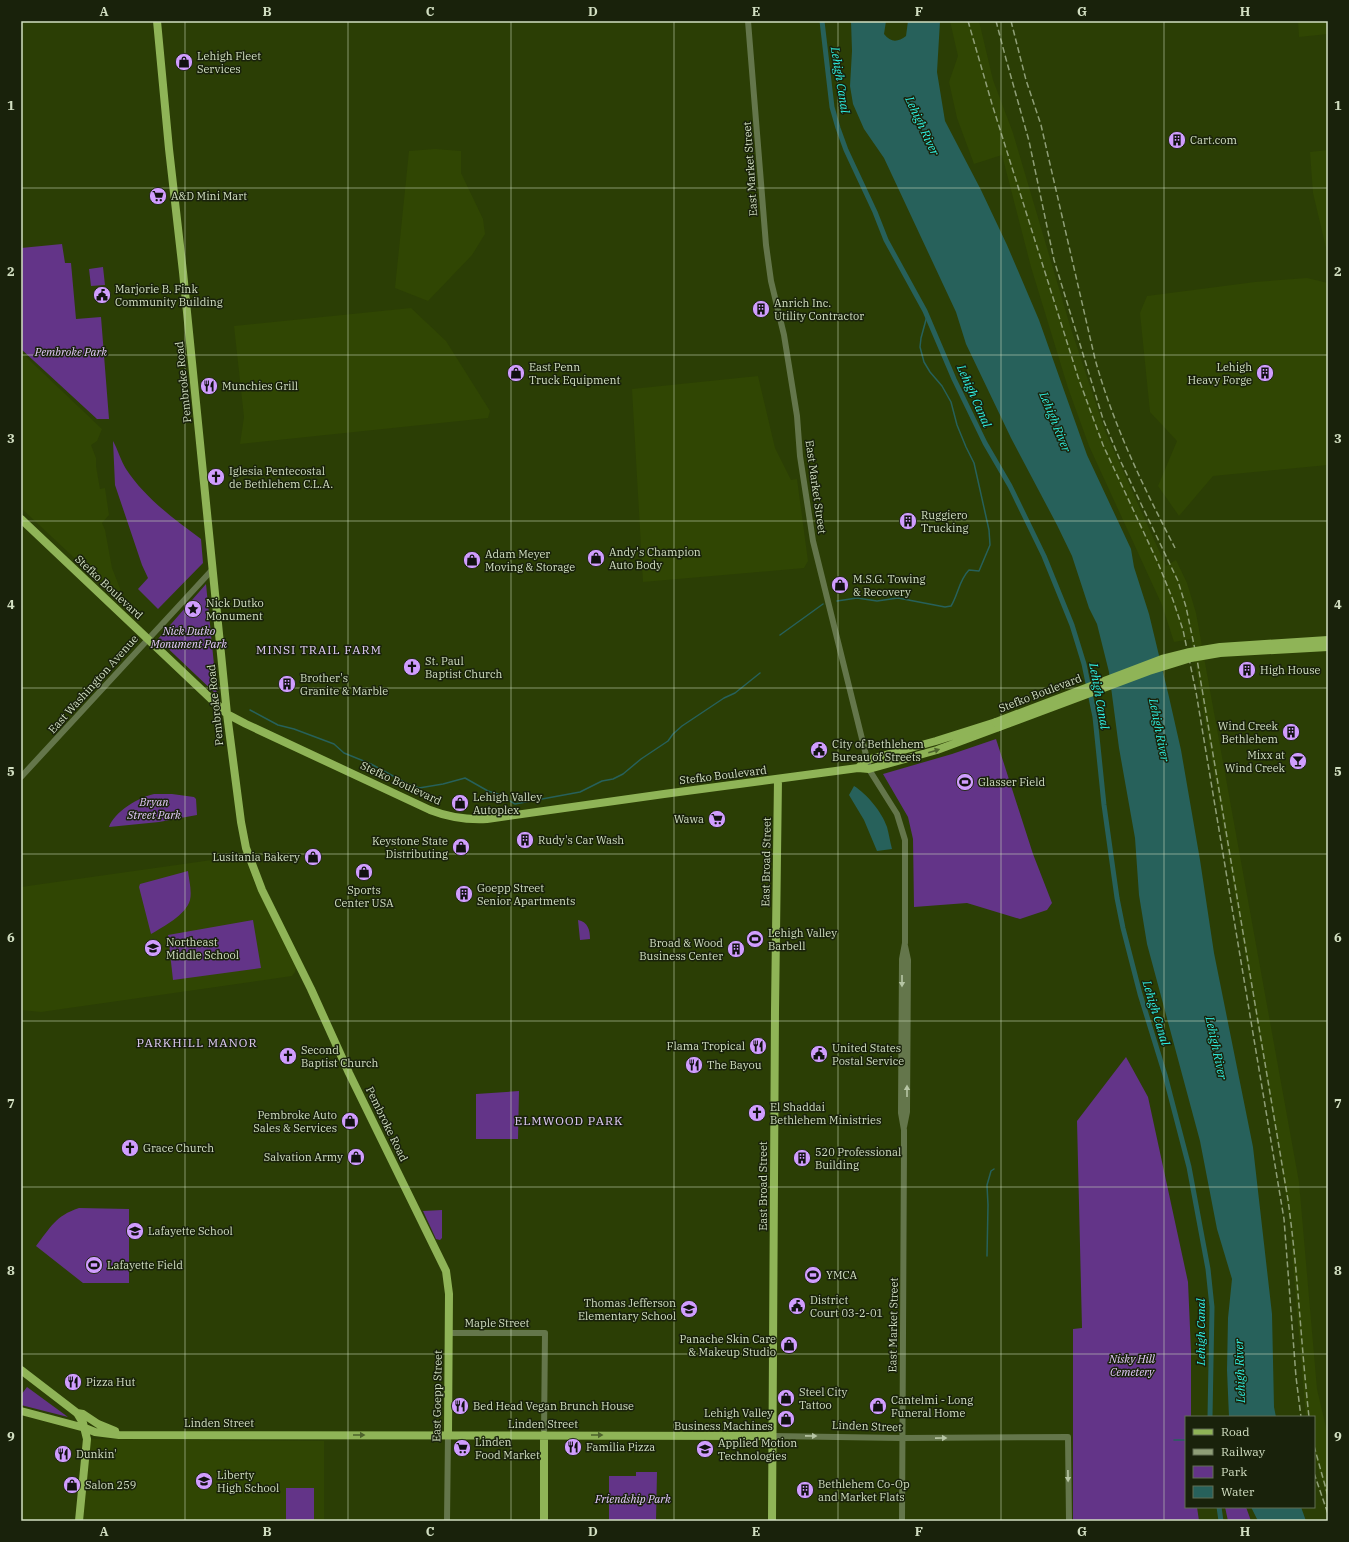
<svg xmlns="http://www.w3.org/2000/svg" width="1349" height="1542" viewBox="0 0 1349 1542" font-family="'IBM Plex Serif',serif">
<rect width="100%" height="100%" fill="#2b3e05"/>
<path fill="#304603" d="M950 21H979L993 80 1013 133 1071 329 1105 431 1166 566 1176 560 1187 583 1196 613 1299 1182 1317 1389 1328 1436V1501L1314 1454V1417H1306L1290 1227 1285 1189 1191 639 1174 642 1162 605 1089 446 1068 388 1031 267 1002 155 974 164 957 118 949 82 958 56Z
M1298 21H1328V34L1299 37Z
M435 149 461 151V173L483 219 485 234 472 255 428 301 395 288 409 151Z
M1328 150V253L1327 252 1313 193 1310 152Z
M1307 278 1328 283V465L1213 476 1179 516 1158 486 1177 441 1150 412 1140 313 1147 296 1255 282Z
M411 308 446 341 490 411 488 418 240 444 244 417 234 326Z
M21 352 102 429 97 441 91 445 96 458V466L100 489 105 488 109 515 102 523 105 530 112 568 121 591 116 597 21 508Z
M758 376 775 448 791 480 797 479 808 561 804 568 643 582 632 389Z
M240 856 246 861 255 884 296 968 295 972 292 976 41 1012 21 1010V887Z
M87 1439 324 1441V1521H83Z"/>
<path fill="#633488" d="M62 244 65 263H71L76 319 101 317 109 419H97L21 349V248Z
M103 267 105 285 91 286 89 269Z
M113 441C118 450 121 461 126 469 145 498 174 519 201 539L203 563 158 609 138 589 148 578 142 565 115 485Z
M206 584 217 695 158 639Z
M996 739 1033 854 1052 903 1047 910 1020 919 967 903 914 907 913 839 908 817 883 774 952 754Z
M154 794H172L194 797 196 799 197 815 159 822 109 827C114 812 139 797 154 794Z
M188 871C189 880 192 891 190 900 186 915 163 927 151 934L139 887 140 884Z
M253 920 261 968 173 980 168 935Z
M578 920C588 922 590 930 590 939L580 940Z
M1126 1057 1148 1097 1188 1282 1191 1351V1417H1186V1507H1197L1199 1521H1073V1329L1082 1328 1077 1121Z
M519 1091 518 1139H476V1094Z
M79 1208 129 1209V1283H83L36 1246C51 1227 55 1216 79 1208Z
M442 1210V1238L440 1240 436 1239 423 1211Z
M27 1387 68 1417 21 1405V1395Z
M636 1472H657L656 1521H609V1476H636Z
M286 1488H314V1521H286Z
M1225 1507H1246L1251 1521H1228Z"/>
<path fill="#27615b" d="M851 21H886L884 34C891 43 898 42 906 36L908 21H940L937 72 945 121 981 190 1007 245 1039 320 1087 455 1131 549 1134 567 1149 614 1169 697 1181 750 1200 860 1214 953 1253 1147 1272 1314 1274 1407 1276 1417H1229L1227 1370 1228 1318 1232 1279 1217 1229 1200 1141 1147 944 1139 895 1135 838 1119 748 1109 672 1097 624 1089 608 1072 556 1057 525 1011 438 966 344 956 312 884 158 864 129 853 104 850 86 852 51Z
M854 786C867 794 882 812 887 827 889 834 890 842 892 849L877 851 864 820 849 795Z
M1251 1507H1301L1306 1521H1258Z"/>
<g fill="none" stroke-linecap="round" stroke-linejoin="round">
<path stroke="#27615b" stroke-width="1.5" d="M837 601 857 598 877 601 898 598 945 607 951 606C958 595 959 580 969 570L979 571 990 545 989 530 974 463 966 447 957 425 951 402 942 386 930 372 924 362 920 347 921 338 927 316
M780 635 823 604
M250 710 278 725 294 729 334 744 344 753 371 764 406 783 419 788 443 784 465 778 488 791 498 794 515 804 580 792 602 781 613 779 623 774 641 759 668 741 673 734 682 726 724 698 735 693 760 673
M987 1256 988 1205 987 1185 991 1171 994 1169
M1174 1440H1186"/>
<path stroke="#27615b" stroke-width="5" d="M822 21 832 107 838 128 846 150 875 212 886 240 925 311 954 379 985 443 1010 486 1044 556 1072 625 1084 664 1095 717 1104 805 1117 898 1123 928 1140 994 1165 1075 1189 1167 1208 1269 1212 1307 1210 1417
M1219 1507 1221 1521"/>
<path stroke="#64764b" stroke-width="6" d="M748 21 766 245 771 281 784 335 797 416 800 456 813 541 870 771 897 814 905 840V943L902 959 901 1113 904 1130V1146L902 1521
M21 777 212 570
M904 1127 907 1112 908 960 905 946
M449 1333H545L544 1435
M772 1436 902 1438 1068 1437 1069 1521
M447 1521 448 1434"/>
<path stroke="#8fb457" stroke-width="8" d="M157 21 169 149 183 272 227 714 241 822 246 848 262 890 311 989 349 1073 446 1271 449 1294 448 1434
M21 519 227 714 246 724 430 810C448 817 468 820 487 819L664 794 858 768 869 769 937 750 999 727
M858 768 867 760 936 741 996 722
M21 1370 77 1413 83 1423 87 1439 79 1521
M21 1411 85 1428 95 1432 119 1435 772 1436
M77 1413 83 1414 98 1424 115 1431
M544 1521V1435
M772 1521 775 1010 778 779"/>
<path stroke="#8f9f77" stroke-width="1.5" stroke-dasharray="6 3" stroke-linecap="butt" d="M968 21 992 104 1078 377 1103 445 1158 563 1173 600 1183 630 1196 692 1284 1219 1296 1377 1301 1417
M996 21 1006 59 1029 141 1054 260 1091 380 1103 419 1120 460 1178 581 1186 607 1197 659 1288 1200C1298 1272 1301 1345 1309 1417
M1011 21 1026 80 1041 125 1095 359C1114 427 1143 486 1175 548
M1314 1446 1328 1496
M1314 1473 1328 1514"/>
<path stroke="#8fb457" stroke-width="8" d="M996 722 1162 659 1190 652 1220 647 1328 640
M999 727 1149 671 1191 658 1220 653 1328 647"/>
</g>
<defs><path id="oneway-solid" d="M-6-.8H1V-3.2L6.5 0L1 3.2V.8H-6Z"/></defs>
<g fill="#4e642d">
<use href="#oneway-solid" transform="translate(934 751) rotate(-17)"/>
<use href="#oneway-solid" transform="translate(359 1435)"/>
<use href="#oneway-solid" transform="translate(597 1435)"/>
</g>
<g fill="#b6c5a4">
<use href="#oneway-solid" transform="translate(902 981) rotate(90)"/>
<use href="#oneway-solid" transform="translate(907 1091) rotate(-90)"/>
<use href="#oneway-solid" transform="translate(811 1436) rotate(1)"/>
<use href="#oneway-solid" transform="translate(941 1438) rotate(-1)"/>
<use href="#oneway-solid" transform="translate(1068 1476) rotate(89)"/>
</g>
<path fill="none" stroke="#d2dfc2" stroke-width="1" stroke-opacity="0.55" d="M185 21V1521M348 21V1521M511 21V1521M674 21V1521M838 21V1521M1001 21V1521M1164 21V1521M21 188H1328M21 355H1328M21 521H1328M21 688H1328M21 854H1328M21 1021H1328M21 1187H1328M21 1354H1328"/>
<defs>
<symbol id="shop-disc" viewBox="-11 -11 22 22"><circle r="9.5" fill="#d09dfe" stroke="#19220b"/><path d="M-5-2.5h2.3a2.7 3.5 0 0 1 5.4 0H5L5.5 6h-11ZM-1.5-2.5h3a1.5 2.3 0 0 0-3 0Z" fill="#111"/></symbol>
<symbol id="building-disc" viewBox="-11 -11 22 22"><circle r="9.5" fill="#d09dfe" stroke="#19220b"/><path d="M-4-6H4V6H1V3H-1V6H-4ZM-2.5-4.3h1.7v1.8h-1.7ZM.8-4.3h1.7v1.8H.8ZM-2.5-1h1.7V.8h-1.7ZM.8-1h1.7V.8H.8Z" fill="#111"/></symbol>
<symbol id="supermarket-disc" viewBox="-11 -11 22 22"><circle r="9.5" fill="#d09dfe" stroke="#19220b"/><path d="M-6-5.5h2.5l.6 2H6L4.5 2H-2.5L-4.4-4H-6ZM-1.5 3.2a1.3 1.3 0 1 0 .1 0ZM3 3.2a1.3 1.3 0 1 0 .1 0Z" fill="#111"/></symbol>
<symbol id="civic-disc" viewBox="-11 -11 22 22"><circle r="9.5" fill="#d09dfe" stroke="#19220b"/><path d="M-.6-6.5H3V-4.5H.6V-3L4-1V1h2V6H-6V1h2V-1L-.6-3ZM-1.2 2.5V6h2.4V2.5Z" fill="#111"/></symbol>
<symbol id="restaurant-disc" viewBox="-11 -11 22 22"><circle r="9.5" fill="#d09dfe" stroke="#19220b"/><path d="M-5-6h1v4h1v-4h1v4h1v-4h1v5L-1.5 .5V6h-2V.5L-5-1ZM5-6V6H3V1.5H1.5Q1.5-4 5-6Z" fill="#111"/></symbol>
<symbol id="church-disc" viewBox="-11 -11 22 22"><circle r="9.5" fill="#d09dfe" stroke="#19220b"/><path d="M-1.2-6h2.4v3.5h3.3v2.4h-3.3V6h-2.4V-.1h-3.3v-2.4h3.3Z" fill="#111"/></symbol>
<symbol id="sight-disc" viewBox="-11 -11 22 22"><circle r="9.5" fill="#d09dfe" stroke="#19220b"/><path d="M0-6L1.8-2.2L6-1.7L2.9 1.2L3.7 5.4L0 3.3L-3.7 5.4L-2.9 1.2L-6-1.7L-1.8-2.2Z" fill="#111"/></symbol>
<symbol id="bar-disc" viewBox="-11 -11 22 22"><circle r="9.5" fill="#d09dfe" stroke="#19220b"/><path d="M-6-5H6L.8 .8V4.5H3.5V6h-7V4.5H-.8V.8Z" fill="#111"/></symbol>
<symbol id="stadium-disc" viewBox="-11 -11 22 22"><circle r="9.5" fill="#d09dfe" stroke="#19220b"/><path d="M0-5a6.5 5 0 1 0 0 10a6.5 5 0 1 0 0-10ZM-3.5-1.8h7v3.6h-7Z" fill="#111"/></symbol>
<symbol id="school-disc" viewBox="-11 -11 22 22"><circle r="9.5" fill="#d09dfe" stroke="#19220b"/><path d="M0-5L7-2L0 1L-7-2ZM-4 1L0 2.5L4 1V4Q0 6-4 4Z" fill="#111"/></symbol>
</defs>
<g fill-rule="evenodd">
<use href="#shop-disc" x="174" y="52" width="20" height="20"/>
<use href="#building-disc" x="1167" y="130" width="20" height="20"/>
<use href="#supermarket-disc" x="148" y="186" width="20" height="20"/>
<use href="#civic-disc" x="92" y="285" width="20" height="20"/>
<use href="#building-disc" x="751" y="299" width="20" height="20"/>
<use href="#shop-disc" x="506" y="363" width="20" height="20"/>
<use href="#building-disc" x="1255" y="363" width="20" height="20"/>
<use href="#restaurant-disc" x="199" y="376" width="20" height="20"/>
<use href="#church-disc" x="206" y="467" width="20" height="20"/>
<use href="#building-disc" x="898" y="511" width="20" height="20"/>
<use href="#shop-disc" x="586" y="548" width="20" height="20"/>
<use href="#shop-disc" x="462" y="550" width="20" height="20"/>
<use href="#shop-disc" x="830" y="575" width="20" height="20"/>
<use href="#sight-disc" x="183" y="599" width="20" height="20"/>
<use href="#church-disc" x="402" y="657" width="20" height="20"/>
<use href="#building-disc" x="1237" y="660" width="20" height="20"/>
<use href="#building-disc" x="277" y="674" width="20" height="20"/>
<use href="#building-disc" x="1281" y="722" width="20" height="20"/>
<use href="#civic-disc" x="809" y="740" width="20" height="20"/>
<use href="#bar-disc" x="1288" y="751" width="20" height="20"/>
<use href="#stadium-disc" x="955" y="772" width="20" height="20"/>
<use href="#shop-disc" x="450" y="793" width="20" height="20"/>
<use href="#supermarket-disc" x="707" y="809" width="20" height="20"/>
<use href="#building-disc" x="515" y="830" width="20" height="20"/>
<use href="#shop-disc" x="451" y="837" width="20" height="20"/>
<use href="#shop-disc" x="303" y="847" width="20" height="20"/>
<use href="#shop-disc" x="354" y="862" width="20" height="20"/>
<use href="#building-disc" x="454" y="884" width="20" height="20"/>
<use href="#stadium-disc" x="745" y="929" width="20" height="20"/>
<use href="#school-disc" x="143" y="938" width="20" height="20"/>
<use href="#building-disc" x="726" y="939" width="20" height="20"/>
<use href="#restaurant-disc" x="748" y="1036" width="20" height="20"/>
<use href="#civic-disc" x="809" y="1044" width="20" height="20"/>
<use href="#church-disc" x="278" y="1046" width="20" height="20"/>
<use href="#restaurant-disc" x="684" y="1055" width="20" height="20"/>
<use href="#church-disc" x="747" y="1103" width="20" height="20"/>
<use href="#shop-disc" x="340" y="1111" width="20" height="20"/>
<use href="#church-disc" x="120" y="1138" width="20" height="20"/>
<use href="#shop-disc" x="346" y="1147" width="20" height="20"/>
<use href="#building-disc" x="792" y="1148" width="20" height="20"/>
<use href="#school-disc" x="125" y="1221" width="20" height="20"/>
<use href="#stadium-disc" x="84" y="1255" width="20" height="20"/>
<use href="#stadium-disc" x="803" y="1265" width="20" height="20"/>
<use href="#civic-disc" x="787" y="1296" width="20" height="20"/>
<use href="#school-disc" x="679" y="1299" width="20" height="20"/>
<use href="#shop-disc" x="779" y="1335" width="20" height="20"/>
<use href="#restaurant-disc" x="63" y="1372" width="20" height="20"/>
<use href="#shop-disc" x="776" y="1388" width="20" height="20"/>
<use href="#restaurant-disc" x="450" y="1396" width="20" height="20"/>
<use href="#shop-disc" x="868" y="1396" width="20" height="20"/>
<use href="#shop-disc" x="776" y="1409" width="20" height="20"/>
<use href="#restaurant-disc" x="563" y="1437" width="20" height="20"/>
<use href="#supermarket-disc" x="452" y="1438" width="20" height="20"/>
<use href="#school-disc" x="695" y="1439" width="20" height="20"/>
<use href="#restaurant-disc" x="53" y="1444" width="20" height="20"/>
<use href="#school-disc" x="194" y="1471" width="20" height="20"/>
<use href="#shop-disc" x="62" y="1475" width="20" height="20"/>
<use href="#building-disc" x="795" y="1480" width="20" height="20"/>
</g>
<g text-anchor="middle" stroke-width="3" stroke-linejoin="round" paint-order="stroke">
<g font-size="11" fill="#d2dfc2" stroke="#19220b" text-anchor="start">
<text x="197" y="60">Lehigh Fleet<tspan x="197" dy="13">Services</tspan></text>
<text x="1190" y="144">Cart.com</text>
<text x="171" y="200">A&amp;D Mini Mart</text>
<text x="115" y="293">Marjorie B. Fink<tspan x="115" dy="13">Community Building</tspan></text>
<text x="774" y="307">Anrich Inc.<tspan x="774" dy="13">Utility Contractor</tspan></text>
<text x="529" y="371">East Penn<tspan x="529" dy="13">Truck Equipment</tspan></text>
<text x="1252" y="371" text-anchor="end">Lehigh<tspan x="1252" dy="13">Heavy Forge</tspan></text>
<text x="222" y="390">Munchies Grill</text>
<text x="229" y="475">Iglesia Pentecostal<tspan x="229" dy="13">de Bethlehem C.L.A.</tspan></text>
<text x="921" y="519">Ruggiero<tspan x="921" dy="13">Trucking</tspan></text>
<text x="609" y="556">Andy's Champion<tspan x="609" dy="13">Auto Body</tspan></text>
<text x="485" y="558">Adam Meyer<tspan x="485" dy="13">Moving &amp; Storage</tspan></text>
<text x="853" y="583">M.S.G. Towing<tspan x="853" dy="13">&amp; Recovery</tspan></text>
<text x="206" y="607">Nick Dutko<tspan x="206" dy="13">Monument</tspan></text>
<text x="425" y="665">St. Paul<tspan x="425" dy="13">Baptist Church</tspan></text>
<text x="1260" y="674">High House</text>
<text x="300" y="682">Brother's<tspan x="300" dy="13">Granite &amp; Marble</tspan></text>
<text x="1278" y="730" text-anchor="end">Wind Creek<tspan x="1278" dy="13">Bethlehem</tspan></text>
<text x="832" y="748">City of Bethlehem<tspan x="832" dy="13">Bureau of Streets</tspan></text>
<text x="1285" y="759" text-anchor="end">Mixx at<tspan x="1285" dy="13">Wind Creek</tspan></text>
<text x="978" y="786">Glasser Field</text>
<text x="473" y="801">Lehigh Valley<tspan x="473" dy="13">Autoplex</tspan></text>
<text x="704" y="823" text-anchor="end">Wawa</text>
<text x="538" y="844">Rudy's Car Wash</text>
<text x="448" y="845" text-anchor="end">Keystone State<tspan x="448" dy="13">Distributing</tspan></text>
<text x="300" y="861" text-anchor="end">Lusitania Bakery</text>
<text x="477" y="892">Goepp Street<tspan x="477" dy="13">Senior Apartments</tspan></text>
<text x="364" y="894" text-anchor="middle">Sports<tspan x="364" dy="13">Center USA</tspan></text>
<text x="768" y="937">Lehigh Valley<tspan x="768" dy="13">Barbell</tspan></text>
<text x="166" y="946">Northeast<tspan x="166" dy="13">Middle School</tspan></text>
<text x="723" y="947" text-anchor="end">Broad &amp; Wood<tspan x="723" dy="13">Business Center</tspan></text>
<text x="745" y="1050" text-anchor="end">Flama Tropical</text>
<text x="832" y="1052">United States<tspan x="832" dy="13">Postal Service</tspan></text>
<text x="301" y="1054">Second<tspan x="301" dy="13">Baptist Church</tspan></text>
<text x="707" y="1069">The Bayou</text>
<text x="770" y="1111">El Shaddai<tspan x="770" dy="13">Bethlehem Ministries</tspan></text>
<text x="337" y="1119" text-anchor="end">Pembroke Auto<tspan x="337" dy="13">Sales &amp; Services</tspan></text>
<text x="143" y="1152">Grace Church</text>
<text x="815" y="1156">520 Professional<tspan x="815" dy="13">Building</tspan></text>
<text x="343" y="1161" text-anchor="end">Salvation Army</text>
<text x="148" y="1235">Lafayette School</text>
<text x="107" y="1269">Lafayette Field</text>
<text x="826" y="1279">YMCA</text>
<text x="810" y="1304">District<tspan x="810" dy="13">Court 03-2-01</tspan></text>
<text x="676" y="1307" text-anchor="end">Thomas Jefferson<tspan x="676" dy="13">Elementary School</tspan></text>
<text x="776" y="1343" text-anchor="end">Panache Skin Care<tspan x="776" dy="13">&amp; Makeup Studio</tspan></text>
<text x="86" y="1386">Pizza Hut</text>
<text x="799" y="1396">Steel City<tspan x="799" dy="13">Tattoo</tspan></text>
<text x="891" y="1404">Cantelmi - Long<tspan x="891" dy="13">Funeral Home</tspan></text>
<text x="473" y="1410">Bed Head Vegan Brunch House</text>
<text x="773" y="1417" text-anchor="end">Lehigh Valley<tspan x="773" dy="13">Business Machines</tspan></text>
<text x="475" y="1446">Linden<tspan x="475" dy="13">Food Market</tspan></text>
<text x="718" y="1447">Applied Motion<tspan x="718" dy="13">Technologies</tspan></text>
<text x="586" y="1451">Familia Pizza</text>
<text x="76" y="1458">Dunkin'</text>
<text x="217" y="1479">Liberty<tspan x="217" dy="13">High School</tspan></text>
<text x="818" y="1488">Bethlehem Co-Op<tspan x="818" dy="13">and Market Flats</tspan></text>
<text x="85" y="1489">Salon 259</text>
</g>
<g font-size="11" fill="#d2dfc2" stroke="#19220b">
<text transform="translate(750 169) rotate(-94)" y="4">East Market Street</text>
<text transform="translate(183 382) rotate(-96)" y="4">Pembroke Road</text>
<text transform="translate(816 487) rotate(82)" y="4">East Market Street</text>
<text transform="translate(109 587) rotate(43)" y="4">Stefko Boulevard</text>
<text transform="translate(93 684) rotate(-48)" y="4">East Washington Avenue</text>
<text transform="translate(1040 693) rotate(-21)" y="4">Stefko Boulevard</text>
<text transform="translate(215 705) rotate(-96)" y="4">Pembroke Road</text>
<text transform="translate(723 775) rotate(-7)" y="4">Stefko Boulevard</text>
<text transform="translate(401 783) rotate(25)" y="4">Stefko Boulevard</text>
<text transform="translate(766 862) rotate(-89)" y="4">East Broad Street</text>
<text transform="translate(387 1124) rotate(64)" y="4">Pembroke Road</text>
<text transform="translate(763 1186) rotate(-90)" y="4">East Broad Street</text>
<text x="497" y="1327">Maple Street</text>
<text transform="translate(893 1325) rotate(-89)" y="4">East Market Street</text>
<text transform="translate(437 1396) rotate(-89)" y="4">East Goepp Street</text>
<text x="219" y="1427">Linden Street</text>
<text x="543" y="1428">Linden Street</text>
<text transform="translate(867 1426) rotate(2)" y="4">Linden Street</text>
</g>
<g font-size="11" font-style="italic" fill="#e5ccfe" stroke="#19220b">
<text x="71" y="356">Pembroke Park</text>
<text x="189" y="635">Nick Dutko<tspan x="189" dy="13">Monument Park</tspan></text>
<text x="154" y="806">Bryan<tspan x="154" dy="13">Street Park</tspan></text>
<text x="1132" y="1363">Nisky Hill<tspan x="1132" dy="13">Cemetery</tspan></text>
<text x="633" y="1503">Friendship Park</text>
</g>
<g font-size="12" font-style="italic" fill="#30f3e5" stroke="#19220b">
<text transform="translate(840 80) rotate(81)" y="4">Lehigh Canal</text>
<text transform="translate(922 126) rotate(65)" y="4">Lehigh River</text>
<text transform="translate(974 396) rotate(66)" y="4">Lehigh Canal</text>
<text transform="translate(1055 422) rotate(68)" y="4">Lehigh River</text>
<text transform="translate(1099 696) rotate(80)" y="4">Lehigh Canal</text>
<text transform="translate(1159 730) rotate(79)" y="4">Lehigh River</text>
<text transform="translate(1156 1013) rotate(73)" y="4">Lehigh Canal</text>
<text transform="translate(1216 1048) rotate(78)" y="4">Lehigh River</text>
<text transform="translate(1201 1332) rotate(-90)" y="4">Lehigh Canal</text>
<text transform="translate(1240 1371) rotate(-92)" y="4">Lehigh River</text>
</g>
<g font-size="12" letter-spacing="1" fill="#e0ccf5" stroke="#19220b">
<text x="319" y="654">MINSI TRAIL FARM</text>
<text x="197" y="1047">PARKHILL MANOR</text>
<text x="569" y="1125">ELMWOOD PARK</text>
</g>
</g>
<rect width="1349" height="1542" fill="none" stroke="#19220b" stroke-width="44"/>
<rect x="1185" y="1416" width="130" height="92" fill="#19220b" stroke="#636e54"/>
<rect x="1193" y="1429" width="20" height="6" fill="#8fb457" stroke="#636e54"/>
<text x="1221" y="1436" font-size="12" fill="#d2dfc2">Road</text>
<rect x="1193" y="1449" width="20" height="6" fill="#8f9f77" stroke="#636e54"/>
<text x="1221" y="1456" font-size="12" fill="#d2dfc2">Railway</text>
<rect x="1193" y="1466" width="20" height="12" fill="#633488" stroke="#636e54"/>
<text x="1221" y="1476" font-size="12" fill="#d2dfc2">Park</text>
<rect x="1193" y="1486" width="20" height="12" fill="#27615b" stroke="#636e54"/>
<text x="1221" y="1496" font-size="12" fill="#d2dfc2">Water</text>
<rect x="22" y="22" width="1305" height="1498" fill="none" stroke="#d2dfc2" stroke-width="1.5"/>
<g font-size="13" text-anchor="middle" font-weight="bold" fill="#d2dfc2">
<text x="104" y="16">A</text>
<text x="267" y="16">B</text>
<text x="430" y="16">C</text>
<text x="593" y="16">D</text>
<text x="756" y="16">E</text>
<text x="919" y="16">F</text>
<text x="1082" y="16">G</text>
<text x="1245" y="16">H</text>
<text x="11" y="110">1</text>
<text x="1338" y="110">1</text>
<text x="11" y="276">2</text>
<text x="1338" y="276">2</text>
<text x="11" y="443">3</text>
<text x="1338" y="443">3</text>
<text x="11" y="609">4</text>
<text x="1338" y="609">4</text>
<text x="11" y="776">5</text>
<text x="1338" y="776">5</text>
<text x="11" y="942">6</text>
<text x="1338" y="942">6</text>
<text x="11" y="1108">7</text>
<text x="1338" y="1108">7</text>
<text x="11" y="1275">8</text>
<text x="1338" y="1275">8</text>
<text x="11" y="1441">9</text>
<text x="1338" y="1441">9</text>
<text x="104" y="1536">A</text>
<text x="267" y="1536">B</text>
<text x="430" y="1536">C</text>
<text x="593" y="1536">D</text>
<text x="756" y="1536">E</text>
<text x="919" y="1536">F</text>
<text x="1082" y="1536">G</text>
<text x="1245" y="1536">H</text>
</g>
</svg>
